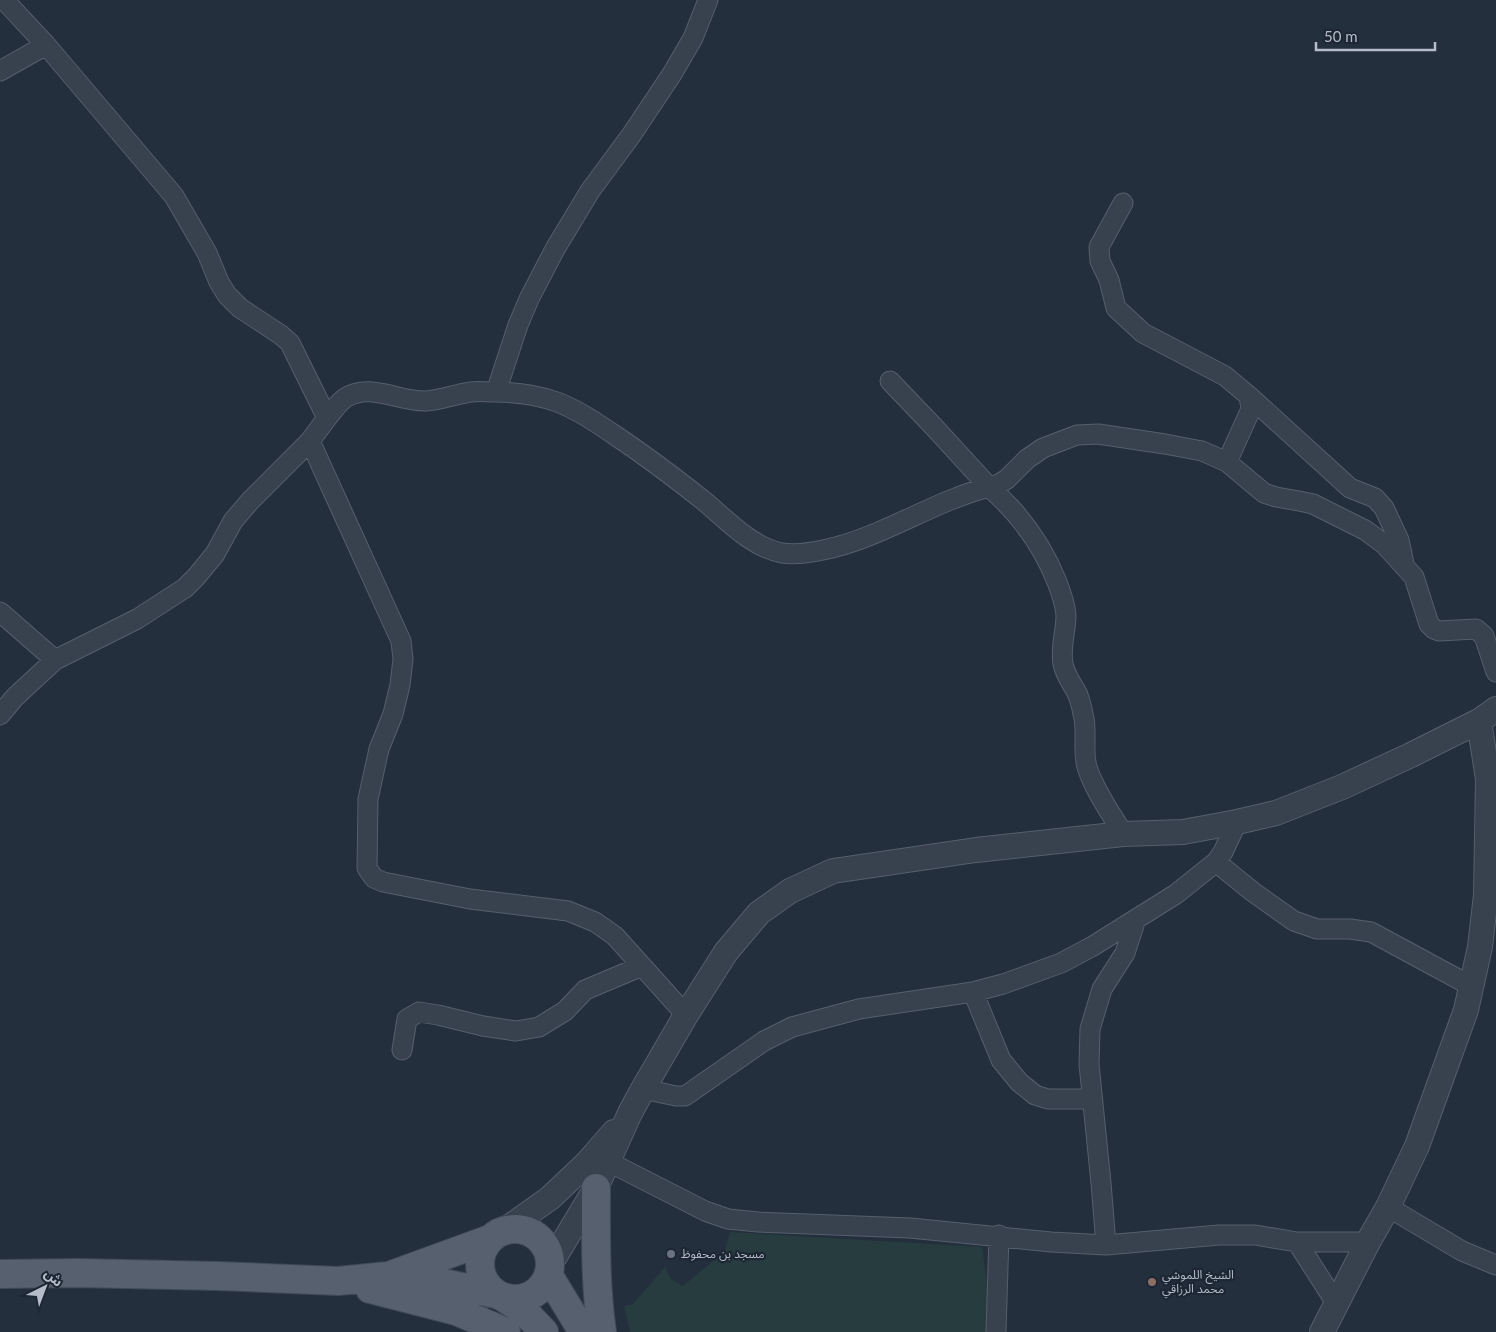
<svg xmlns="http://www.w3.org/2000/svg" width="1496" height="1332" viewBox="0 0 1496 1332" font-family="Lato,'Noto Sans Arabic',sans-serif">
<rect width="100%" height="100%" fill="#242f3e"/>
<path fill="#263c3f" d="M730 1232 982 1247 991 1312 990 1332H630L624 1306 633 1304 665 1267 671 1279 683 1286 725 1251Z"/>
<g fill="none" stroke-linecap="round" stroke-linejoin="round">
<defs>
<path id="minor" d="M0 71 46 45
M1123 203 1099 247 1100 261 1109 280 1116 308 1143 333 1225 376 1249 396 1251 409 1227 462
M890 381 934 427 989 487 999 484 1007 479 1027 459 1043 448 1077 435 1098 434 1165 444 1202 451 1227 462 1264 493 1276 497 1299 501 1313 504 1365 530 1384 544 1414 577 1429 624 1434 629 1439 631 1476 629 1484 636 1496 672
M496 392 518 325 529 299 555 249 590 191 632 134 672 74 693 38 708 0
M1249 396 1350 488 1375 498 1384 508 1399 540 1404 564
M327 418C333 411 338 403 345 398 370 382 399 402 426 401 441 400 456 394 471 392 478 391 486 392 493 392 513 392 538 395 557 402 578 410 597 423 616 436 646 456 675 478 704 501 727 520 751 547 782 553 796 555 809 553 823 550 882 538 931 502 989 487 1019 513 1042 544 1057 582 1061 592 1065 604 1066 615 1066 631 1060 648 1063 664 1065 675 1073 685 1078 695 1080 701 1082 708 1083 714 1088 731 1082 749 1087 767 1094 790 1111 813 1123 834
M310 441 401 641 403 659 400 685 393 714 379 749 368 799 367 868 374 878 383 882 470 899 568 911 595 922 615 936 686 1015
M0 612 55 660
M0 715 15 697 55 660 137 619 185 588 196 577 215 554 233 521 250 501 310 441 327 418 290 343 281 335 240 308 227 295 219 282 207 253 174 196 46 45 4 0
M1216 862 1253 892 1294 921 1317 929H1350L1371 932 1471 986
M973 992 1001 1060 1019 1082 1035 1095 1048 1099H1092
M402 1050 407 1019 419 1012 438 1015 483 1026 516 1031 539 1027 565 1011 585 990 642 966
M643 1089 676 1096H685L764 1041 792 1027 859 1009 973 992 1003 984 1061 963 1093 946 1176 894 1216 862 1223 852 1237 822
M609 1162 705 1211 728 1219 758 1222 910 1228 1051 1242 1106 1245 1219 1235H1255L1297 1242H1368
M1388 1207 1462 1251 1496 1265
M1297 1242 1336 1303
M1106 1245 1101 1183 1089 1064 1090 1029 1102 989 1125 953 1136 919
M996 1332 999 1235"/>
<path id="tertiary" d="M505 1230 550 1198 587 1163 614 1132
M551 1263 596 1188 630 1113 643 1089 686 1015 726 952 759 913 790 891 833 871 976 850 1123 834 1183 832 1237 822 1276 813 1342 787 1411 755 1479 721 1496 709
M1322 1332 1368 1242 1388 1207 1417 1146 1466 1010 1480 947 1486 895 1488 779 1479 721"/>
<path id="primary" d="M596 1188C596 1237 595 1284 602 1332
M480 1264a35 35 0 1 1 70 0a35 35 0 1 1-70 0Z
M0 1274 78 1273 218 1276 338 1281 388 1276 443 1283 496 1294
M394 1274 490 1239
M549 1276 583 1332
M370 1289 456 1311 506 1332
M506 1299 524 1311 544 1332"/>
</defs>
<use href="#minor" stroke="#565f6c" stroke-width="21"/>
<use href="#tertiary" stroke="#565f6c" stroke-width="26"/>
<use href="#primary" stroke="#414a57" stroke-width="30"/>
<use href="#minor" stroke="#38414e" stroke-width="19"/>
<use href="#tertiary" stroke="#38414e" stroke-width="24"/>
<use href="#primary" stroke="#56606e" stroke-width="28"/>
</g>
<circle fill="#6b7280" stroke="#1d2633" stroke-width="2" cx="671" cy="1254" r="5"/>
<circle fill="#8d6e63" stroke="#1d2633" stroke-width="2" cx="1152" cy="1282" r="5"/>
<g text-anchor="middle" stroke-width="4.5" stroke-linejoin="round" paint-order="stroke">
<g font-size="12" fill="#b4bcc9" stroke="#1d2633" text-anchor="start">
<text x="681" y="1258">مسجد بن محفوظ</text>
<text x="1162" y="1279">الشيخ اللموشي<tspan x="1162" dy="14">محمد الرزاقي</tspan></text>
</g>
</g>
<g transform="translate(45 1287) rotate(42)" stroke="#1d2633" stroke-width="4" paint-order="stroke">
<path d="M0-4L9 19L0 12L-9 19Z" fill="#b4bcc9"/>
<text y="-8" font-size="14" font-weight="bold" text-anchor="middle" fill="#b4bcc9">ش</text>
</g>
<path d="M1316 42v8h119v-8" fill="none" stroke="#b4bcc9" stroke-width="2.5"/>
<text x="1324" y="42" font-size="15" fill="#b4bcc9" stroke="#1d2633" stroke-width="4" paint-order="stroke">50 m</text>
</svg>
